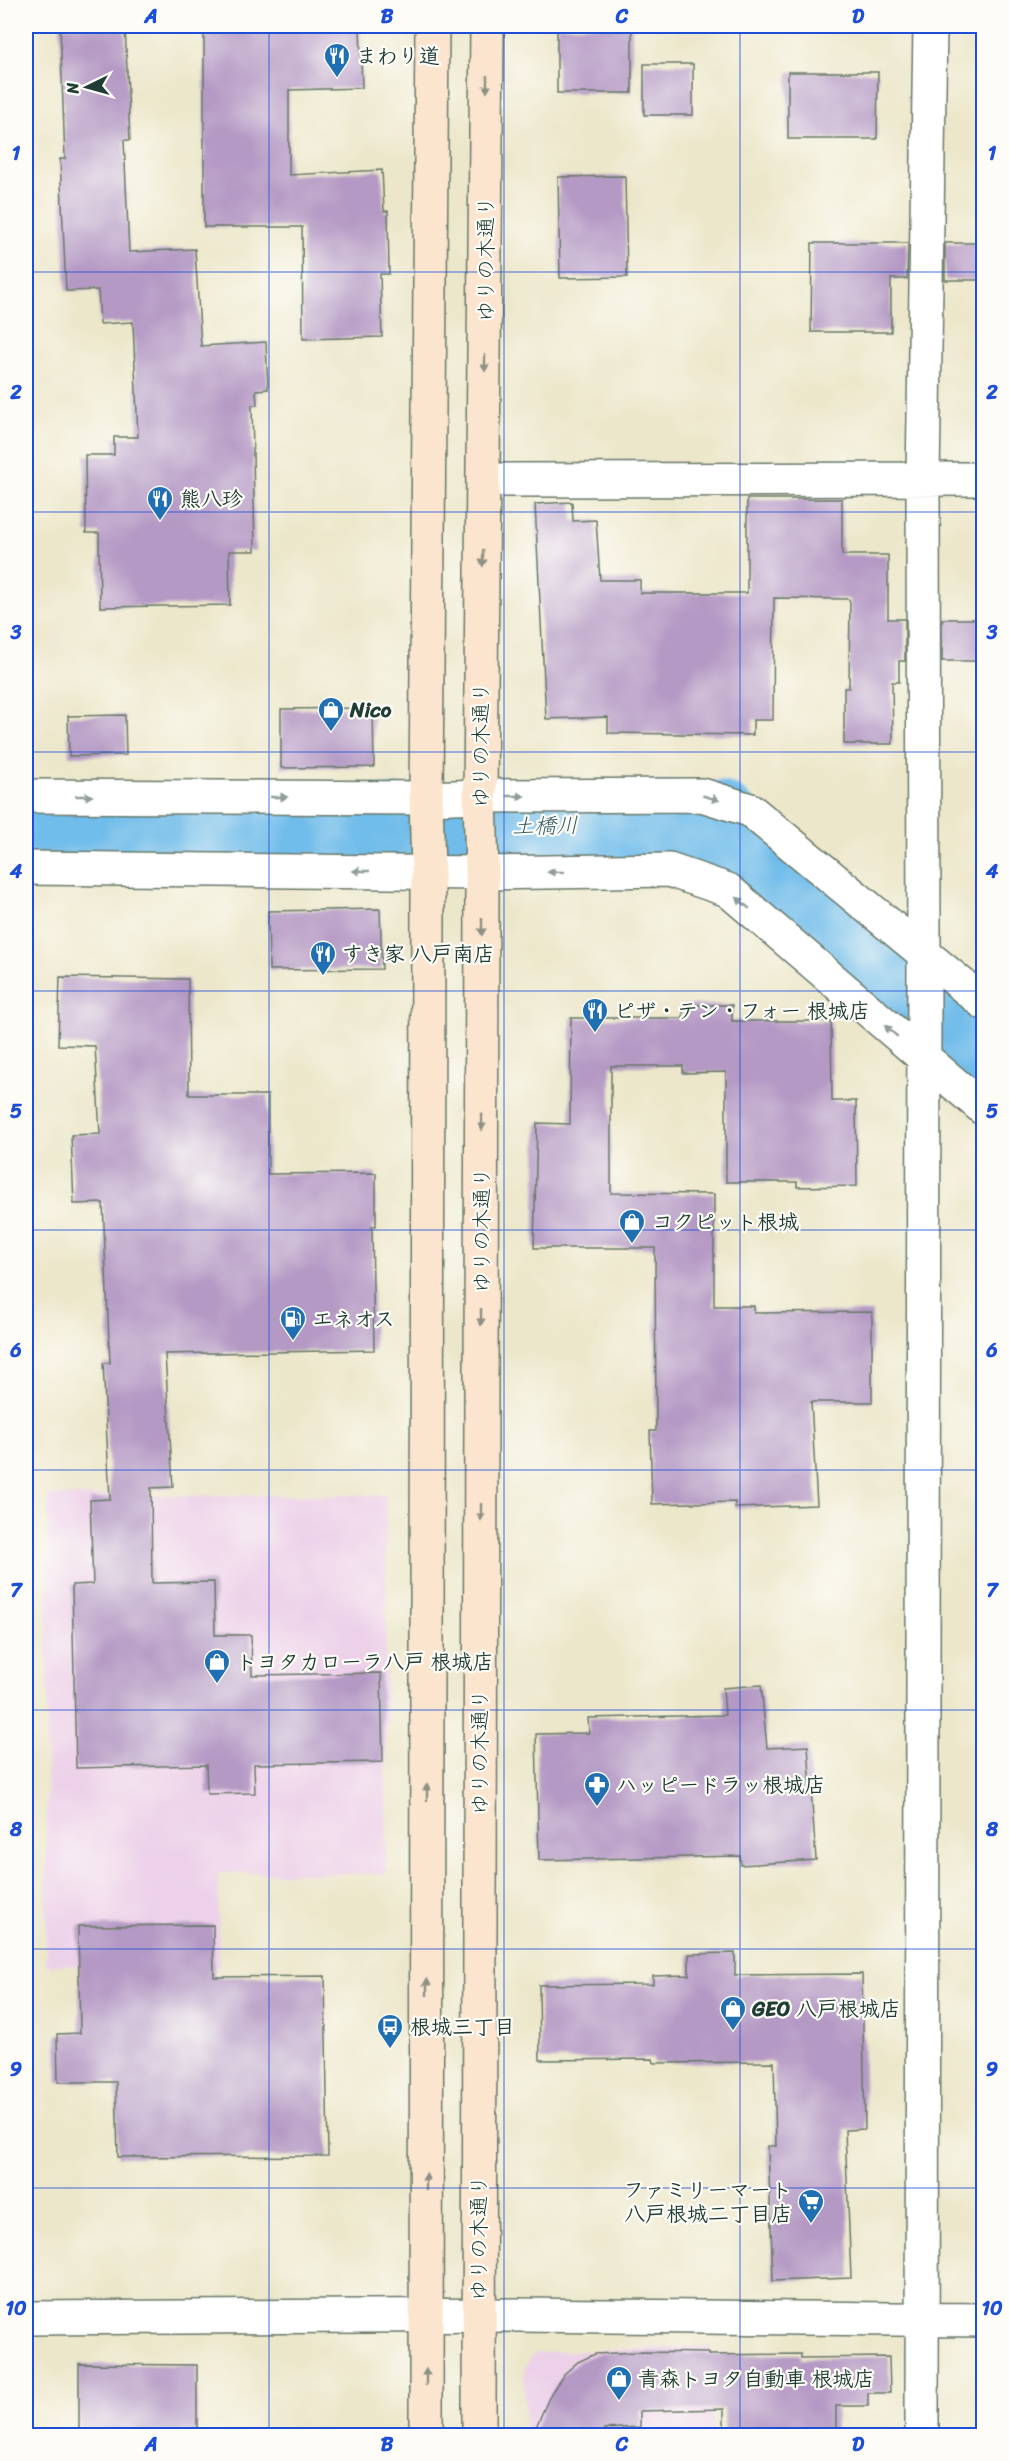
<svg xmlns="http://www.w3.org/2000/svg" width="1009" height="2461" viewBox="0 0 1009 2461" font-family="Sriracha,'Klee One',sans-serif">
<rect width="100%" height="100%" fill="#fdfcf7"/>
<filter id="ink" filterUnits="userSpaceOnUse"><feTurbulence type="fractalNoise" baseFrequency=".0167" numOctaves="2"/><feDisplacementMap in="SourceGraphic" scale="12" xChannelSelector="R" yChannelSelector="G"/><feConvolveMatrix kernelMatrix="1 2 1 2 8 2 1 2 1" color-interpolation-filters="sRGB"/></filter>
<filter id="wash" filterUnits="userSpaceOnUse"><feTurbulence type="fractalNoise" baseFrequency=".008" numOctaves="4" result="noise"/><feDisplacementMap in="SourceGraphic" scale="24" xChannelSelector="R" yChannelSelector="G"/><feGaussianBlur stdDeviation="1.35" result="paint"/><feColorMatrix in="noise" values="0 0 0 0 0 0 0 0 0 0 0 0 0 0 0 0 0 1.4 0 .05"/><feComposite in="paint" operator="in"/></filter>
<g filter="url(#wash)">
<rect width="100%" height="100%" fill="#ece7ca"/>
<path fill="#edd1e9" d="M386 1495V1874L218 1873 219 1967 46 1965 48 1496Z
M712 2346 713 2435H525L524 2368 535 2353Z"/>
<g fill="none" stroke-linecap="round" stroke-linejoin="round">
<path stroke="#70bcea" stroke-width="84" d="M26 832 718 823 790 890 984 1045"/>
</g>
<g id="blocks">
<path fill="#b499c4" d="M60 26H125L130 140H124L129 252 195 249 201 346 266 342 268 389 256 390 257 405H252L255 551H229L230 605 100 607 99 533H86L85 455H114V437H138L133 322 100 324 98 290 66 291 60 159H65Z
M204 26H360L362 88 289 90V175L382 170 384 211H388L389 274H380L382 337 303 339 302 227H204Z
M557 26H632V93H557Z
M644 64H693V115H644Z
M788 72H878L877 139H788Z
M625 176 627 277 560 278 558 177Z
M812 243H908L907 279H891V332H811Z
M945 243H984V280H945Z
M747 499H842V555H888V619H905V661H899V682H892L893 744H844V688H849L850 602 848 599 774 598 773 720H753V735L608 733V717L546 719 535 504 572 502 573 521 596 520 600 580H640V593H747Z
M942 619H984V661H942Z
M373 708 374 767 281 768V709Z
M125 715 126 755 69 756 68 716Z
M380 909 382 969 269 970 268 911Z
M60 977 188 979 189 1095H268V1174L376 1173V1226H372L374 1350 165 1354 173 1487 151 1488 152 1583 214 1582 215 1635H251L252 1675 381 1673 383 1762 254 1764 255 1793 207 1794 206 1765 76 1768 72 1585 93 1584 90 1500 110 1499 103 1363H110L103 1203 74 1204 71 1135 100 1134 95 1046 58 1045Z
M683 1005H732V1021H831L832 1101H856L857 1186 797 1187V1182H726V1072L683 1073V1066H611V1193L714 1194V1306H754V1313L872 1312V1402H811L817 1505 735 1508V1502L652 1504 650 1431H656L655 1248H534L537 1123 570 1124 571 1018H683Z
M761 1685 767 1748 808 1746 816 1860 741 1865 740 1856 539 1860 536 1734 589 1733 588 1718 725 1715 723 1688Z
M213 1925 214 1977 325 1976 328 2156 118 2157 116 2082H58L57 2034 80 2033 78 1926Z
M735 1953V1975L862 1974 865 2129 845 2130 851 2278 773 2281 768 2146H776L774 2062 654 2063 653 2059 540 2060 539 1985 653 1984V1976L689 1975V1954Z
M638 2352 708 2353V2355L801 2354V2358L889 2357 890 2393H868V2406H836V2436H724V2409L640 2411V2427L605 2429 606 2436H532L551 2393 564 2374 578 2362 595 2354Z
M79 2364 197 2365V2436H79Z"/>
</g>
</g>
<g filter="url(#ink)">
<use href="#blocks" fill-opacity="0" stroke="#677868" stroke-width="1.5"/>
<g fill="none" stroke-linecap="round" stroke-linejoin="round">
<defs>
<path id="street" d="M485 480 984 479
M26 796 426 798 480 796 702 795 750 810 984 1003
M26 868 482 873 669 870 728 890 984 1109
M26 2318 517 2315 984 2320
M922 2436 924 954 923 479 930 26"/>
<path id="secondary" d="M426 2436 428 872 426 798 432 26
M479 2436 482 873 480 796 487 26"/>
</defs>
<use href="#street" stroke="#677868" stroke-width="36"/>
<use href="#secondary" stroke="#677868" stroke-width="36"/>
<use href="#street" stroke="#fff" stroke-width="33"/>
<use href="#secondary" stroke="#fce5cf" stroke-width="33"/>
</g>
<defs><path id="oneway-solid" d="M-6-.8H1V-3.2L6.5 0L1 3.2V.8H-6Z" transform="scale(1.5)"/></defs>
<g fill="#8e9182">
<use href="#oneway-solid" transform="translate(487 84) rotate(90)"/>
<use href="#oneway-solid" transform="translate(485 363) rotate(90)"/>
<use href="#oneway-solid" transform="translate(483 558) rotate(91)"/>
<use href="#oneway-solid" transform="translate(482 927) rotate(90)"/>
<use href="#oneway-solid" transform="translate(482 1122) rotate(90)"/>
<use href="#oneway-solid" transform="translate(481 1317) rotate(90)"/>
<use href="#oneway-solid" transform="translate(481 1512) rotate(90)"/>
<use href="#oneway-solid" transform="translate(427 1792) rotate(-90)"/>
<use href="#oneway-solid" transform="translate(427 1987) rotate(-90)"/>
<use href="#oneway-solid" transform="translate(426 2182) rotate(-90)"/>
<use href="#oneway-solid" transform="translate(426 2377) rotate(-90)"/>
</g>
<g fill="#8f9e9a">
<use href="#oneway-solid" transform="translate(84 796)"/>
<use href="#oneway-solid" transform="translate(516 796)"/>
<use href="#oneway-solid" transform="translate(279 797)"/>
<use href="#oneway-solid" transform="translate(711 798) rotate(16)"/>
<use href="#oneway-solid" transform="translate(361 871) rotate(-180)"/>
<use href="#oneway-solid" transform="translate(556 872) rotate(179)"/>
<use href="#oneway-solid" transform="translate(743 903) rotate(-139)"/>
<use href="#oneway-solid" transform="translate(891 1031) rotate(-139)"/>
</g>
</g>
<path fill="none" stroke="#1d4ed8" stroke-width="1.5" stroke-opacity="0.55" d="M269 26V2436M504 26V2436M740 26V2436M26 272H984M26 512H984M26 752H984M26 991H984M26 1230H984M26 1470H984M26 1710H984M26 1949H984M26 2188H984"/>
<defs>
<symbol id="restaurant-pin" viewBox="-11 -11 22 30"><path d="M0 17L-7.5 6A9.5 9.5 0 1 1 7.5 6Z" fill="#1f6fb2" stroke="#fdfcf7"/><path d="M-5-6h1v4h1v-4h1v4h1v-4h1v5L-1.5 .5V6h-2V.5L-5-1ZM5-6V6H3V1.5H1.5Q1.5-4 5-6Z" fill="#fff"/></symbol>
<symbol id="shop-pin" viewBox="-11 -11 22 30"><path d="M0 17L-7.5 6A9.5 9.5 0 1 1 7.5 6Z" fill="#1f6fb2" stroke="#fdfcf7"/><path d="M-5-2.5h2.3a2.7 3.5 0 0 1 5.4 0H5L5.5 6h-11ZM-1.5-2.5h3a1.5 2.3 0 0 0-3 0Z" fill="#fff"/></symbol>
<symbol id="fuel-pin" viewBox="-11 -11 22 30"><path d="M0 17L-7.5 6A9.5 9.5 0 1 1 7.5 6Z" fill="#1f6fb2" stroke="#fdfcf7"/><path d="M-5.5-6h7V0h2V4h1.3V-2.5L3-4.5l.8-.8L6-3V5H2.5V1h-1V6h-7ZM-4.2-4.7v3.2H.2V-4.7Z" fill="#fff"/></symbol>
<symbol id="pharmacy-pin" viewBox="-11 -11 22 30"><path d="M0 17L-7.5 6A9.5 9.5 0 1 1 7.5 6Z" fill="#1f6fb2" stroke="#fdfcf7"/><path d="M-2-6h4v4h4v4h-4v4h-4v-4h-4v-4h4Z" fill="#fff"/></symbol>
<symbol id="bus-pin" viewBox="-11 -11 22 30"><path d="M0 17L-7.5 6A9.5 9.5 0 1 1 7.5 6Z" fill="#1f6fb2" stroke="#fdfcf7"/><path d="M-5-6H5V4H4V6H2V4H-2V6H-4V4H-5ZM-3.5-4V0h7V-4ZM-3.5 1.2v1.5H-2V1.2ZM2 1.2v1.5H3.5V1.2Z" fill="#fff"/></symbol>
<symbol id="supermarket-pin" viewBox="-11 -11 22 30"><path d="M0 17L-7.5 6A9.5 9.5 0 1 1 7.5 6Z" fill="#1f6fb2" stroke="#fdfcf7"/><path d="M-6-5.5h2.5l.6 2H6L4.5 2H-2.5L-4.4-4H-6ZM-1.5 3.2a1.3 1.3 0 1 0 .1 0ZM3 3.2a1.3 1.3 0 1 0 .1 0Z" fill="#fff"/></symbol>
</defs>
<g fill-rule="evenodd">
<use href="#restaurant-pin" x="322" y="41" width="30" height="40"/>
<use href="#restaurant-pin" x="145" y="484" width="30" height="40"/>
<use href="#shop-pin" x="316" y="695" width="30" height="40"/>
<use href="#restaurant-pin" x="308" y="939" width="30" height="40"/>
<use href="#restaurant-pin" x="580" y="996" width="30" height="40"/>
<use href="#shop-pin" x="617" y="1207" width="30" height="40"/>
<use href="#fuel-pin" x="278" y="1304" width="30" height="40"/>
<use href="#shop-pin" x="202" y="1647" width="30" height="40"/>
<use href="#pharmacy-pin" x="582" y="1770" width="30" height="40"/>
<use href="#shop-pin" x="718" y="1994" width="30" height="40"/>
<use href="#bus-pin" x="375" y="2012" width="30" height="40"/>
<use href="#supermarket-pin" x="796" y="2187" width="30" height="40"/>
<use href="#shop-pin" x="604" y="2364" width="30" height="40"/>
</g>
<g text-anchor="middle" stroke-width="4.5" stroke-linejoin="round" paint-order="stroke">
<g font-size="21" font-weight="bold" fill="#1f3d34" stroke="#fdfcf7" text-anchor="start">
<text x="356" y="63">まわり道</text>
<text x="180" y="506">熊八珍</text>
<text x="350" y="717">Nico</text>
<text x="342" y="961">すき家 八戸南店</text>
<text x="614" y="1018">ピザ・テン・フォー 根城店</text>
<text x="652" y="1229">コクピット根城</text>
<text x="312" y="1326">エネオス</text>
<text x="236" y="1669">トヨタカローラ八戸 根城店</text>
<text x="616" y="1792">ハッピードラッ根城店</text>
<text x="752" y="2016">GEO 八戸根城店</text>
<text x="410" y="2034">根城三丁目</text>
<text x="792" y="2197" text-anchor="end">ファミリーマート<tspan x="792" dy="24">八戸根城二丁目店</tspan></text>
<text x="638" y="2386">青森トヨタ自動車 根城店</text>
</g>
<g font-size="21" fill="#1f3d34" stroke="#fdfcf7">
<text transform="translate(486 259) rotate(-90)" y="7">ゆりの木通り</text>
<text transform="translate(481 745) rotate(-90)" y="7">ゆりの木通り</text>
<text transform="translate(482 1230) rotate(-90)" y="7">ゆりの木通り</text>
<text transform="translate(480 1752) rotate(-90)" y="7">ゆりの木通り</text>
<text transform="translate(479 2238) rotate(-90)" y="7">ゆりの木通り</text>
</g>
<g font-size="22" font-style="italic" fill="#335d62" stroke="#fdfcf7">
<text transform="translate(545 825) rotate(-1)" y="8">土橋川</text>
</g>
</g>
<rect width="1009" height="2461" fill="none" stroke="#fdfcf7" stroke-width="66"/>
<g transform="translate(87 87) rotate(265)" stroke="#fdfcf7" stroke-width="4.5" paint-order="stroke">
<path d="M0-4.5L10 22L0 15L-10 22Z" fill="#1f3d34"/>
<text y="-9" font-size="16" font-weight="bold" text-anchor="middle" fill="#1f3d34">N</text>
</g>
<rect x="33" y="33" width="943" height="2395" fill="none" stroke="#1d4ed8" stroke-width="2"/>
<g font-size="20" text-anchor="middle" font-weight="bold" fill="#1d4ed8">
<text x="151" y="23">A</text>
<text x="387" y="23">B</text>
<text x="622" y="23">C</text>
<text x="858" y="23">D</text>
<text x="16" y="160">1</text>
<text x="992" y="160">1</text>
<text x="16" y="399">2</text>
<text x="992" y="399">2</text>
<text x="16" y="639">3</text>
<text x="992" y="639">3</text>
<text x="16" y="878">4</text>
<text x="992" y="878">4</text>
<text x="16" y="1118">5</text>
<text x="992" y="1118">5</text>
<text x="16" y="1357">6</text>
<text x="992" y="1357">6</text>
<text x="16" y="1597">7</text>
<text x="992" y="1597">7</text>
<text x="16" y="1836">8</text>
<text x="992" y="1836">8</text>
<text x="16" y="2076">9</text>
<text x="992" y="2076">9</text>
<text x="16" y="2315">10</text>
<text x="992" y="2315">10</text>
<text x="151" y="2451">A</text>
<text x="387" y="2451">B</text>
<text x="622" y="2451">C</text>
<text x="858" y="2451">D</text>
</g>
</svg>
